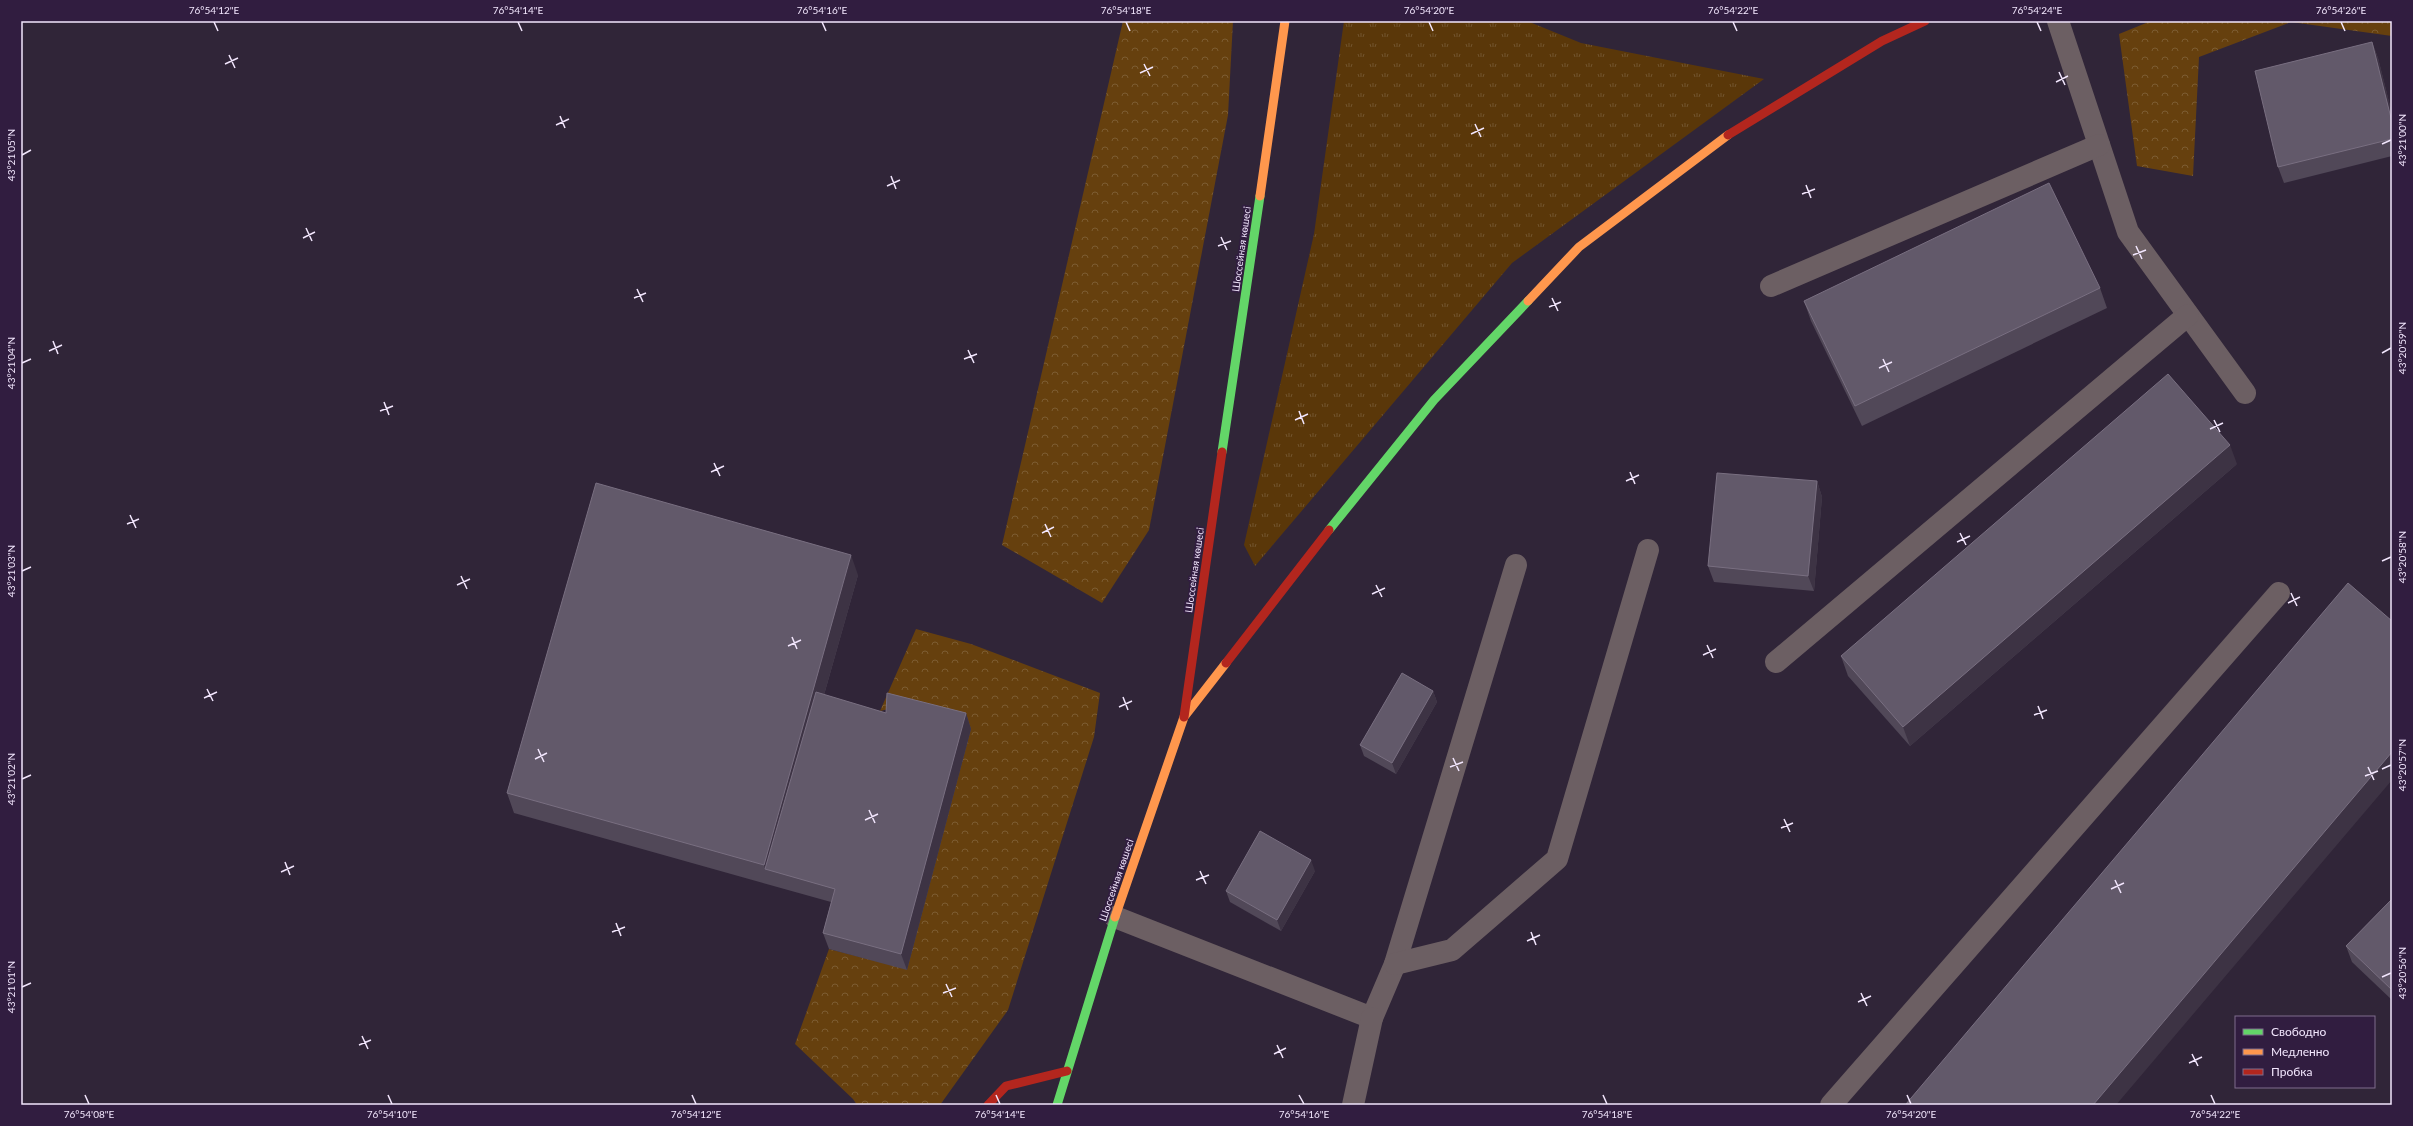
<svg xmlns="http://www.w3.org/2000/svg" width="2413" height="1126" viewBox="0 0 2413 1126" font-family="Lato,sans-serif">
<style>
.grass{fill:url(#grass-tufts)}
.forest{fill:url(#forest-crowns)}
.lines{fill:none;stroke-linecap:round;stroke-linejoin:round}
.lane{stroke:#6c5f63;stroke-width:22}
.fast{stroke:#63d668;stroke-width:9}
.slow{stroke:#ff974d;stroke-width:9}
.jam{stroke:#b3261e;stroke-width:9}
.wall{fill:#514858}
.shaded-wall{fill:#3d3344}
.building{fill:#62596a;stroke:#796f81}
.ticks{fill:none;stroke:#f2e6fd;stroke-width:1.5}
.labels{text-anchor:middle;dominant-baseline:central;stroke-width:3.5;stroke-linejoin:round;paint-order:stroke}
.street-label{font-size:10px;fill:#f2e6fd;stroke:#311d40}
.neatline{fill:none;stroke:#f2e6fd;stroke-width:1.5}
.ticks-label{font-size:10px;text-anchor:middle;fill:#f2e6fd}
</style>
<defs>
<pattern id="grass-tufts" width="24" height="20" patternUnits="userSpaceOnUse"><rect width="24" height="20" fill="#5a3709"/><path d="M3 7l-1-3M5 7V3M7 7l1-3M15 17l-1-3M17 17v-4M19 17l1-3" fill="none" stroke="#72542e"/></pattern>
<pattern id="forest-crowns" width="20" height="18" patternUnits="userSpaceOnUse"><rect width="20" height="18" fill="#66400e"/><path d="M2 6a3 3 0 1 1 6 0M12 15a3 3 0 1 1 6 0" fill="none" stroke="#7c5c32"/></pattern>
</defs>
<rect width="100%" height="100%" fill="#302538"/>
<!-- grass -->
<path class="grass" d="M 1344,21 L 1527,21 L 1581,43 L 1764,79 L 1512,263 L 1255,566 L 1244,545 L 1314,234 Z"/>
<!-- forest -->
<g class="forest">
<path d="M 1123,21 L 1233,21 L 1228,115 L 1149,530 L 1102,603 L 1002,545 Z"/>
<path d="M 2151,21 L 2392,21 L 2392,36 L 2291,22 L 2199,57 L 2193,176 L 2137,166 L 2119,34 Z"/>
<path d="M 916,629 L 971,644 L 1100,693 L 1094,737 L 1008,1010 L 940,1105 L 857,1105 L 853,1099 L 795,1044 L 829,949 L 907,969 L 893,708 L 880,711 Z"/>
</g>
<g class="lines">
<!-- lane -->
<g class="lane">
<path d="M 2058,21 L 2128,232 L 2245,393"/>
<path d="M 1771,286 L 2099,145"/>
<path d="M 1776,662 L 2188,315"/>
<path d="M 1115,917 L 1372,1018 L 1395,964 L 1516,565"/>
<path d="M 1395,964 L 1452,950 L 1557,859 L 1648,550"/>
<path d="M 1353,1105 L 1372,1018"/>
<path d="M 1831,1105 L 2279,593"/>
</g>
<!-- fast -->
<g class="fast">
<path d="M 1222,452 L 1260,196"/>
<path d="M 1329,530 L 1434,400 L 1528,301"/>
<path d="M 1057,1105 L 1115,917"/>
</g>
<!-- slow -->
<g class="slow">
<path d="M 1260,196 L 1285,21"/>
<path d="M 1528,301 L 1579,247 L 1728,135"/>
<path d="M 1115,917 L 1184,717 L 1226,663"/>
</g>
<!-- jam -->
<g class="jam">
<path d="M 1728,135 L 1882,41 L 1925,21"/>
<path d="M 1226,663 L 1329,530"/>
<path d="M 1184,717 L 1222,452"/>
<path d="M 988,1105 L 1006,1086 L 1067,1071"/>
</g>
</g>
<!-- wall -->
<g class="wall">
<path d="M 2372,42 L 2378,58 L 2392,114 L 2392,156 L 2284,183 L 2278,167 Z"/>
<path d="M 2100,288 L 2107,308 L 1862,426 L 1811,321 L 1804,301 Z"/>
<path d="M 2237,464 L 1910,746 L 1848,676 L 1841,656 Z"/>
<path d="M 1817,481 L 1822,497 L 1814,591 L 1714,582 L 1708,566 Z"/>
<path d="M 858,575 L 824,695 L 886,713 L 966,713 L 971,729 L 907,970 L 829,949 L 823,933 L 831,902 L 514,813 L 507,793 Z"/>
<path d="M 1433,691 L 1437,702 L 1396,774 L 1364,756 L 1360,745 Z"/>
<path d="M 1315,871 L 1281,931 L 1230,902 L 1226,891 Z"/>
<path d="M 2392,899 L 2392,1000 L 2352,962 L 2346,946 Z"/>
</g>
<!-- shaded-wall -->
<g class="shaded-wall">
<path d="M 2372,42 L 2378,58 L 2392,114 L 2392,122 Z"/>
<path d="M 2230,445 L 2237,464 L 1910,746 L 1903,727 Z"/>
<path d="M 1817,481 L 1822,497 L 1814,591 L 1808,576 Z"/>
<path d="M 851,555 L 858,575 L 774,871 L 765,869 L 764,865 Z"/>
<path d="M 1433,691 L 1437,702 L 1396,774 L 1392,763 Z"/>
<path d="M 966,713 L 971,729 L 907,970 L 901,954 Z"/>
<path d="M 2392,752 L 2392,780 L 2116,1105 L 2093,1105 Z"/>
<path d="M 1311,860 L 1315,871 L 1281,931 L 1277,920 Z"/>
</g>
<!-- building -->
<g class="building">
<path d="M 2372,42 L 2392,122 L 2392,139 L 2278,167 L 2255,71 Z"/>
<path d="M 2049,183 L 2100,288 L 1855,406 L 1804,301 Z"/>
<path d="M 2168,374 L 2230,445 L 1903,727 L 1841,656 Z"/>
<path d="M 1717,473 L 1817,481 L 1808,576 L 1708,566 Z"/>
<path d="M 596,483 L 851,555 L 764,865 L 507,793 Z"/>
<path d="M 2348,583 L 2392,621 L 2392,752 L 2093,1105 L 1908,1105 L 1906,1104 Z"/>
<path d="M 1402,673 L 1433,691 L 1392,763 L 1360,745 Z"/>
<path d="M 816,692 L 886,713 L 887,693 L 966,713 L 901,954 L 823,933 L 835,889 L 765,869 Z"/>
<path d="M 1260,831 L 1311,860 L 1277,920 L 1226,891 Z"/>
<path d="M 2392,899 L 2392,990 L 2346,946 Z"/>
</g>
<!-- ticks -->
<path class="ticks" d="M 214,22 L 218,31M 518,22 L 522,31M 822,22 L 826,31M 1126,22 L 1130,31M 1429,22 L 1433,31M 1733,22 L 1737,31M 2037,22 L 2041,31M 2341,22 L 2345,31M 229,55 L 235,68M 225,64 L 238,58M 1144,64 L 1150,76M 2059,72 L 2065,85M 1140,73 L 1153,67M 2056,82 L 2068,76M 560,116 L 565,128M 1475,124 L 1481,137M 556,125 L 569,119M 1471,134 L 1484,128M 2382,144 L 2391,140M 22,155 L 31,150M 891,176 L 896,189M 1806,185 L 1811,198M 887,186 L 900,180M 1802,194 L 1815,189M 306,228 L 312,241M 1221,237 L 1227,250M 303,238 L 315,232M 1218,246 L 1231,241M 2136,246 L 2142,259M 2133,255 L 2146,250M 637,289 L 643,302M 634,298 L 646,293M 1552,298 L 1558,311M 1549,307 L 1561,302M 53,341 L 58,354M 968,350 L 974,363M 49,351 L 62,345M 2382,353 L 2391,348M 964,359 L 977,354M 1883,359 L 1889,372M 22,363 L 31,359M 1879,368 L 1892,362M 384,402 L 389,415M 380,411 L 393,406M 1299,411 L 1304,424M 1295,420 L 1308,414M 2214,420 L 2220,432M 2210,429 L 2223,423M 714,463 L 720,476M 711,472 L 724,466M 1630,472 L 1635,484M 1626,481 L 1639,475M 130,515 L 136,528M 127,524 L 139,519M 1045,524 L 1051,537M 1042,533 L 1054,527M 1960,533 L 1966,545M 1957,542 L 1970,536M 2382,561 L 2391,557M 22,571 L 31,567M 461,576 L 467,589M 457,585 L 470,579M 1376,585 L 1382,597M 2291,593 L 2297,606M 1372,594 L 1385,588M 2288,603 L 2300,597M 792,637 L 797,649M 1707,645 L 1713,658M 788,646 L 801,640M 1703,655 L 1716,649M 207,689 L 213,701M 1123,697 L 1128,710M 204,698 L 217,692M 2038,706 L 2043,719M 1119,707 L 1132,701M 2034,715 L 2047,710M 538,749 L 544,762M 1453,758 L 1459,771M 535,759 L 547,753M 1450,767 L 1463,762M 2368,767 L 2374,780M 2382,769 L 2391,765M 2365,776 L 2378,771M 22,779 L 31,775M 869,810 L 875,823M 1784,819 L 1790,832M 865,820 L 878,814M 1781,828 L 1793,823M 285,862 L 290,875M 1200,871 L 1206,884M 281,872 L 294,866M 1196,880 L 1209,875M 2115,880 L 2121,893M 2111,889 L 2124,883M 616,923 L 621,936M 612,932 L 625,927M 1531,932 L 1536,945M 1527,941 L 1540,935M 2382,977 L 2391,973M 946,984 L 952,997M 22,987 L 31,983M 943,993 L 956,988M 1861,993 L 1867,1006M 1858,1002 L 1871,996M 362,1036 L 368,1049M 359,1045 L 371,1040M 1277,1045 L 1283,1058M 1274,1054 L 1286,1048M 2192,1054 L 2198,1066M 2189,1063 L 2202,1057M 85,1095 L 89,1104M 388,1095 L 392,1104M 692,1095 L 696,1104M 996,1095 L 1000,1104M 1299,1095 L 1304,1104M 1603,1095 L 1607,1104M 1907,1095 L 1911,1104M 2211,1095 L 2215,1104"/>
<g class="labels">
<!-- street labels -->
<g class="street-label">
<text transform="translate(1241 249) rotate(-82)">Шоссейная көшесі</text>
<text transform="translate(1194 570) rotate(-82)">Шоссейная көшесі</text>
<text transform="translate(1116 880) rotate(-71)">Шоссейная көшесі</text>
</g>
</g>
<!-- border -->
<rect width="2413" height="1126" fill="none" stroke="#311d40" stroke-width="44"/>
<!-- legend -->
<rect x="2235" y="1016" width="140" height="72" fill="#311d40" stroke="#7e6d8c"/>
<rect x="2243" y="1029" width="20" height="6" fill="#63d668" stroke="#7e6d8c"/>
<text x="2271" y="1036" font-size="12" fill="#f2e6fd">Свободно</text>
<rect x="2243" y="1049" width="20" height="6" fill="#ff974d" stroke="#7e6d8c"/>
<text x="2271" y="1056" font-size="12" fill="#f2e6fd">Медленно</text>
<rect x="2243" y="1069" width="20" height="6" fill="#b3261e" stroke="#7e6d8c"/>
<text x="2271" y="1076" font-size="12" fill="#f2e6fd">Пробка</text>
<rect x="22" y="22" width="2369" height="1082" class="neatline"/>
<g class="ticks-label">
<text x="214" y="14">76°54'12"E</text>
<text x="518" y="14">76°54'14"E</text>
<text x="822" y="14">76°54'16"E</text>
<text x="1126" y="14">76°54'18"E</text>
<text x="1429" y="14">76°54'20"E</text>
<text x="1733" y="14">76°54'22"E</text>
<text x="2037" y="14">76°54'24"E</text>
<text x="2341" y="14">76°54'26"E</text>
<text transform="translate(2402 140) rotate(-90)" y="4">43°21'00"N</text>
<text transform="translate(11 155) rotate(-90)" y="4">43°21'05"N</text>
<text transform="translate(2402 348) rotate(-90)" y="4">43°20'59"N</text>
<text transform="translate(11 363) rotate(-90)" y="4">43°21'04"N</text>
<text transform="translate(2402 557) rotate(-90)" y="4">43°20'58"N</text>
<text transform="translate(11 571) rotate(-90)" y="4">43°21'03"N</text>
<text transform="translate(2402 765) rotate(-90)" y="4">43°20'57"N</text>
<text transform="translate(11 779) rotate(-90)" y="4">43°21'02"N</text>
<text transform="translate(2402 973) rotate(-90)" y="4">43°20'56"N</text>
<text transform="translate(11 987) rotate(-90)" y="4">43°21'01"N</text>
<text x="89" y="1118">76°54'08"E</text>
<text x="392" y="1118">76°54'10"E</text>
<text x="696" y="1118">76°54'12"E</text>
<text x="1000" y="1118">76°54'14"E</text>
<text x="1304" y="1118">76°54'16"E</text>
<text x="1607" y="1118">76°54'18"E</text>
<text x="1911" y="1118">76°54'20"E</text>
<text x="2215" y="1118">76°54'22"E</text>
</g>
</svg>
